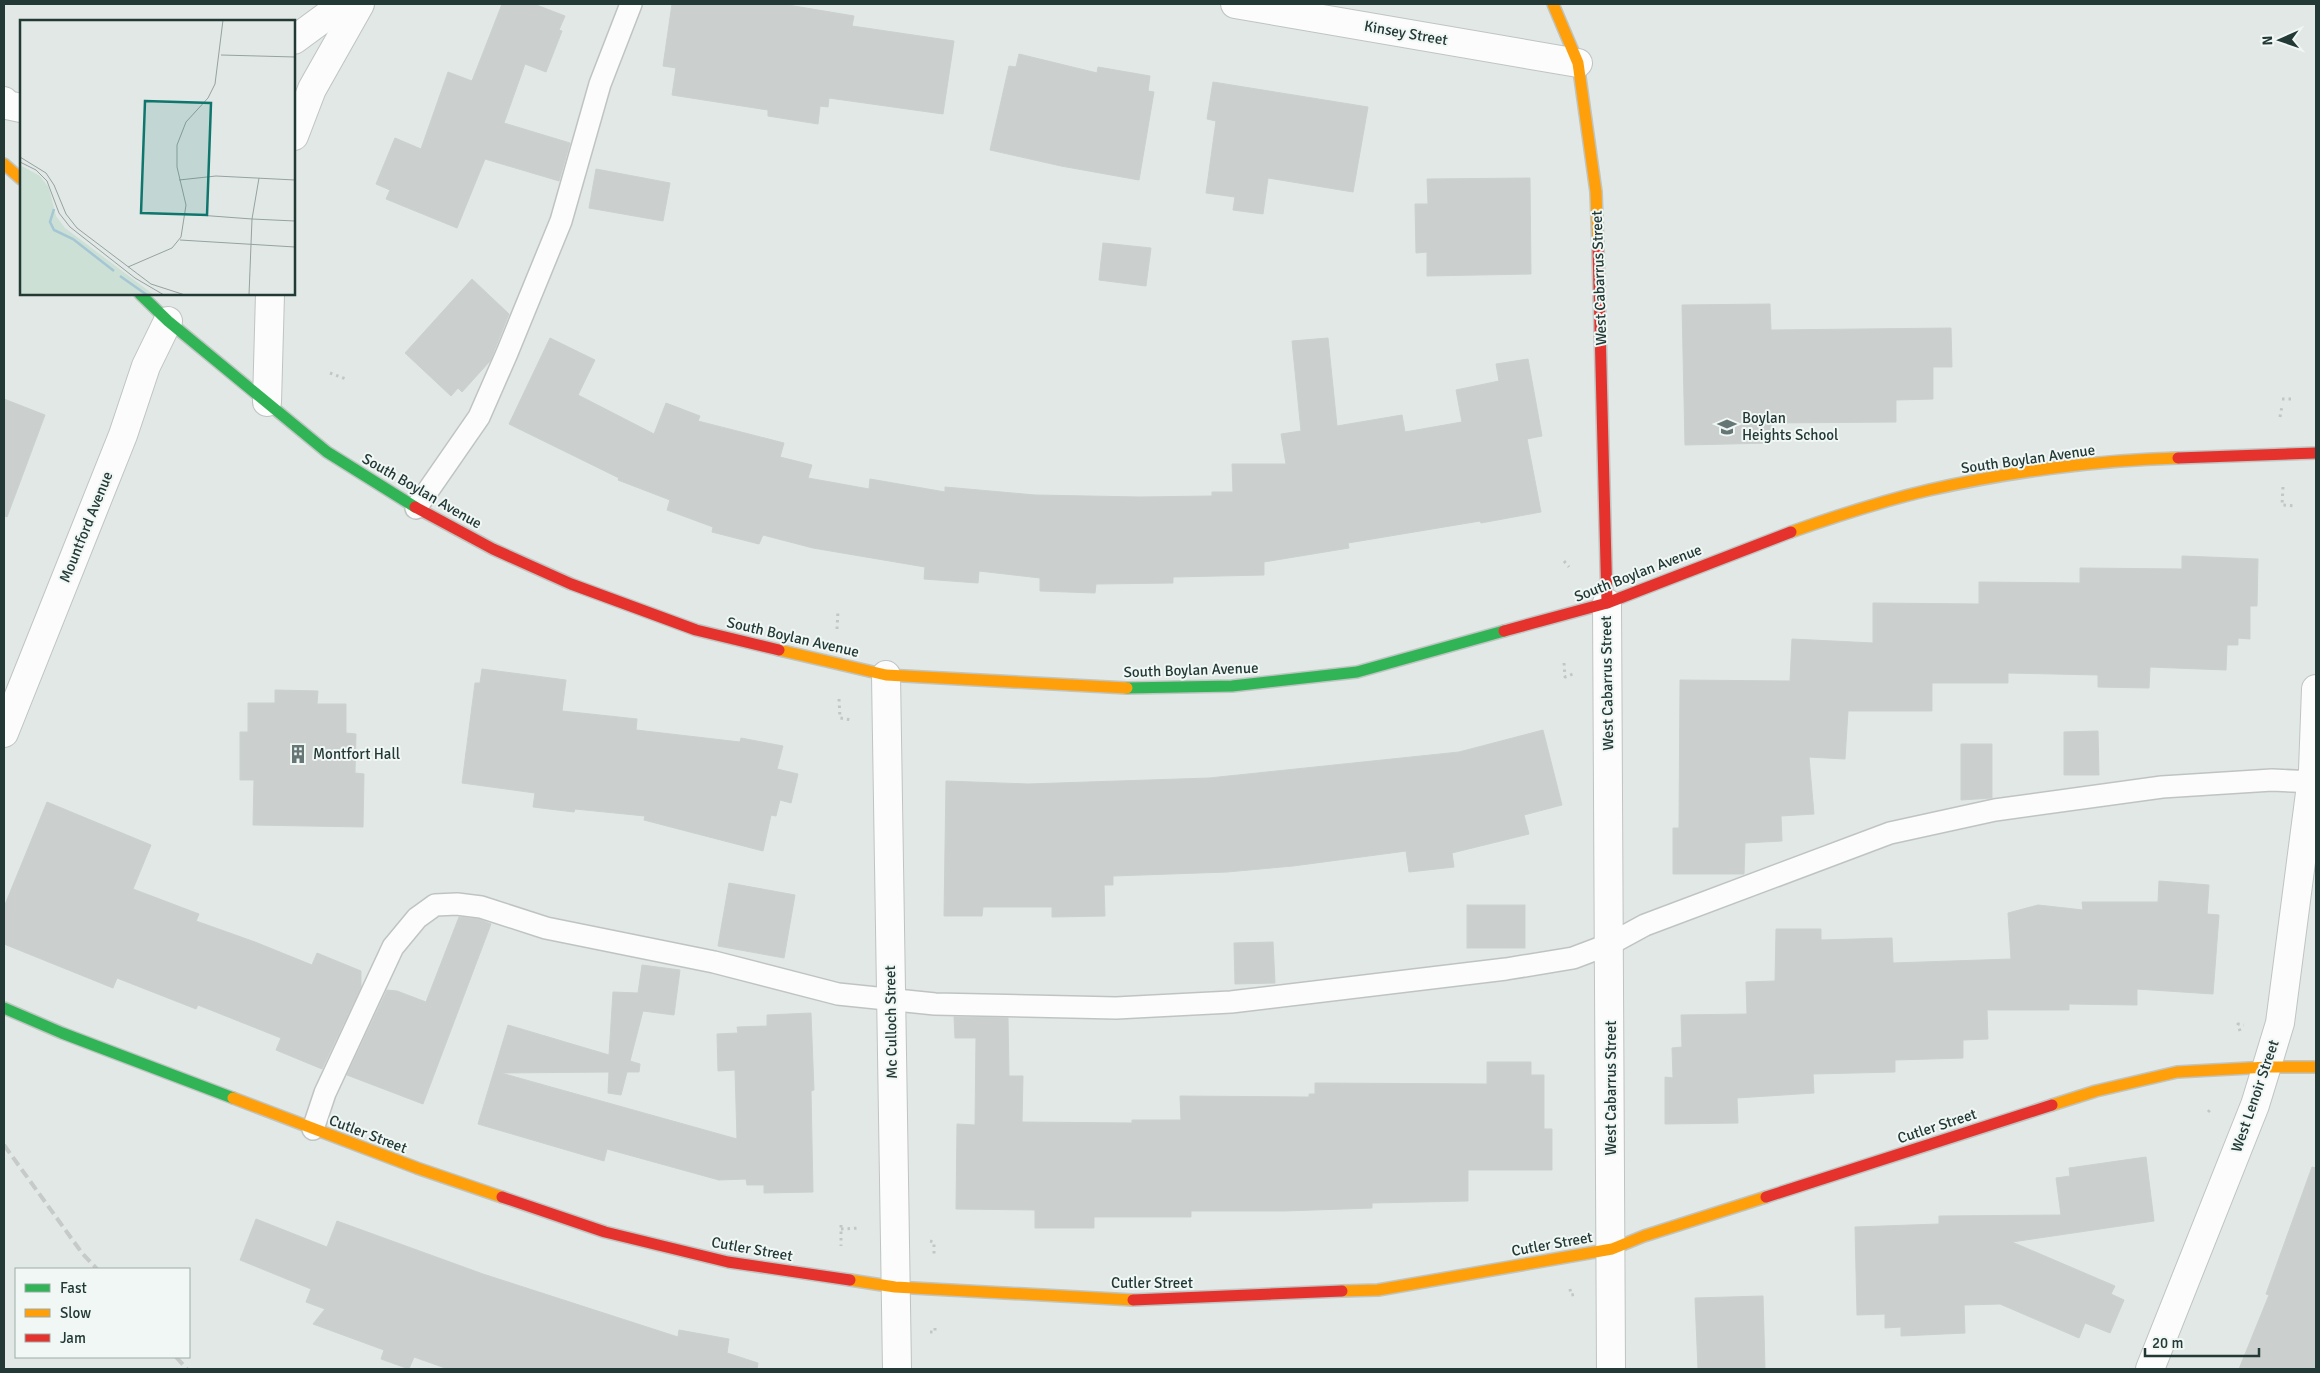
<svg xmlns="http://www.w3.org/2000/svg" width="2320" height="1373" viewBox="0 0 2320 1373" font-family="Signika,sans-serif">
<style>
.building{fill:#cbd0cf;stroke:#cbd1cf}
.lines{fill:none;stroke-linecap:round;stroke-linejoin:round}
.lane-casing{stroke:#bfc4c3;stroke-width:24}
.street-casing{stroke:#bfc4c3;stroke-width:30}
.fast-casing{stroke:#bfc5c3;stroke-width:14}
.slow-casing{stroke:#bfc5c3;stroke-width:14}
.jam-casing{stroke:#bfc5c3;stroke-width:14}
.path{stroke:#bfc8c6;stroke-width:3;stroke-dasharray:2.5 4;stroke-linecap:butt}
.lane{stroke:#fbfcfb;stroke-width:21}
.street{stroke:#fbfcfb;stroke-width:28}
.fast{stroke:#30b455;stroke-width:11}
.slow{stroke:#ff9f0a;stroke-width:11}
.jam{stroke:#e5322d;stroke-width:11}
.rail{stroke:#c6cac9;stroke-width:4;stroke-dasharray:10 5;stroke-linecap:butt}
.labels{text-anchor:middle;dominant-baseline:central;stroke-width:4;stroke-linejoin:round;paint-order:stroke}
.street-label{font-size:15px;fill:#223936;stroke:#f0f7f4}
.poi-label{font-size:15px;fill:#223936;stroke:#f0f7f4;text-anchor:start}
.inset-river{fill:none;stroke:#a5c6d4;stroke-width:2.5}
.inset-road{fill:none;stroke:#95a2a0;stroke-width:1}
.view{fill:#0f766e;fill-opacity:0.15;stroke:#0f766e;stroke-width:2.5}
.inset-edge{fill:none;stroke:#223936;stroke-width:2.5}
</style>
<rect width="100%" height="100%" fill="#e2e8e6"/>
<!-- building -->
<g class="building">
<path d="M 502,4 L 534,4 L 565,16 L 559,30 L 562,31 L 546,72 L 525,64 L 504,123 L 570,143 L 559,181 L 485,159 L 457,228 L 386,199 L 390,190 L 376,184 L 395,138 L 421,149 L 448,72 L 472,81 Z"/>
<path d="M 672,4 L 782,4 L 854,16 L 852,26 L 954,41 L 943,114 L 829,98 L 828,107 L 820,106 L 818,124 L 768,116 L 768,110 L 672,95 L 676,68 L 663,66 Z"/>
<path d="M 1019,54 L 1097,73 L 1098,67 L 1150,76 L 1148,91 L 1154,92 L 1139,180 L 1061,166 L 990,150 L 1009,66 L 1016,67 Z"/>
<path d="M 1213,82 L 1368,107 L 1353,192 L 1268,178 L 1263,214 L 1233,210 L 1235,197 L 1206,193 L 1216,121 L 1207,119 Z"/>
<path d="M 596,169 L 670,183 L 663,221 L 589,208 Z"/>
<path d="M 1530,178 L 1531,274 L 1427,276 L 1427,252 L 1416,253 L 1415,204 L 1428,204 L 1427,179 Z"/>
<path d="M 1103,243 L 1151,248 L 1146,286 L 1099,280 Z"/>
<path d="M 472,279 L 509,314 L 490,361 L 462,392 L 458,388 L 451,396 L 405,353 Z"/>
<path d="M 1770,304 L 1771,330 L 1951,328 L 1952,367 L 1933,367 L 1933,399 L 1896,400 L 1896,422 L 1771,423 L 1771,443 L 1685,445 L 1682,305 Z"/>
<path d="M 550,338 L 595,360 L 578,395 L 654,434 L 666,403 L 700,416 L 698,421 L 784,443 L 780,457 L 812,465 L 808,478 L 869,489 L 870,479 L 945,492 L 945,487 L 1035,495 L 1140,497 L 1212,496 L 1212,492 L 1233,492 L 1232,464 L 1286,464 L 1281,434 L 1301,431 L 1292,341 L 1328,338 L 1337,426 L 1402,415 L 1405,432 L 1462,422 L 1456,390 L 1499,381 L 1496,364 L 1528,359 L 1542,436 L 1527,439 L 1541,512 L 1481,523 L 1480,521 L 1348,543 L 1349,548 L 1264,562 L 1264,575 L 1173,577 L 1173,583 L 1096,584 L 1095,593 L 1040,591 L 1040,578 L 979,571 L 978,583 L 924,579 L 925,567 L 813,548 L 763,535 L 759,544 L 712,532 L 713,527 L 667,510 L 670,500 L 618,480 L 619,478 L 509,424 Z"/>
<path d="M 4,399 L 45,415 L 7,517 L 4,516 Z"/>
<path d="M 2182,556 L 2258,559 L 2257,606 L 2250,606 L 2250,639 L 2238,638 L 2238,645 L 2227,645 L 2226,670 L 2150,667 L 2149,688 L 2098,687 L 2098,675 L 2008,673 L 2008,683 L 1932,683 L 1932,711 L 1848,711 L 1845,759 L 1809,757 L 1814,814 L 1781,816 L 1782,841 L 1745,843 L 1744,874 L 1673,874 L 1673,828 L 1679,828 L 1680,680 L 1790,681 L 1792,639 L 1873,643 L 1873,603 L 1979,604 L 1979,582 L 2080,583 L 2080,568 L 2182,569 Z"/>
<path d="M 482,669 L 566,680 L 562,711 L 637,719 L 636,730 L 740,742 L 741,738 L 783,746 L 777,769 L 798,774 L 791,803 L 780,800 L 776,816 L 771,815 L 763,851 L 644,820 L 645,816 L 575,809 L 574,812 L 533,807 L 535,793 L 462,783 L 475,683 L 480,683 Z"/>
<path d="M 275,690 L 318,691 L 317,704 L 346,704 L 346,733 L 356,734 L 355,773 L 364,774 L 363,827 L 253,825 L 254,780 L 240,780 L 240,732 L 248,732 L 248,703 L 275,703 Z"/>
<path d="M 1543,730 L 1562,805 L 1524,815 L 1529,834 L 1452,853 L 1454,867 L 1409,872 L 1406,851 L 1293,866 L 1227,872 L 1113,876 L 1113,885 L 1104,885 L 1105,916 L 1052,917 L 1052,907 L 983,907 L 982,916 L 944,916 L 946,781 L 1028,784 L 1209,778 L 1459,752 Z"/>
<path d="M 2098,731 L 2099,775 L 2064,775 L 2064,732 Z"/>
<path d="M 1961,744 L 1992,744 L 1992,798 L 1961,800 Z"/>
<path d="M 47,802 L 151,845 L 133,889 L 199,914 L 196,921 L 255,942 L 312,965 L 317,953 L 361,971 L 361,987 L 322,1069 L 276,1050 L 281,1038 L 198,1005 L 196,1009 L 117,978 L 113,988 L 4,944 L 4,907 Z"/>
<path d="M 2159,881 L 2209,885 L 2207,914 L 2219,915 L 2213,994 L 2137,989 L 2137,1005 L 2069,1004 L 2069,1010 L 1987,1010 L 1988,1039 L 1963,1040 L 1963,1058 L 1895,1060 L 1895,1072 L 1813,1074 L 1814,1093 L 1737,1098 L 1738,1123 L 1665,1124 L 1665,1077 L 1673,1078 L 1672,1048 L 1682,1047 L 1681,1015 L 1747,1014 L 1746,982 L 1775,981 L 1776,929 L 1821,929 L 1821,940 L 1892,938 L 1893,963 L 2011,959 L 2008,913 L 2038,905 L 2083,910 L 2082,902 L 2158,902 Z"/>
<path d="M 729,883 L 795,895 L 784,958 L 718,946 Z"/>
<rect x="1467" y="905" width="58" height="43"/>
<path d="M 459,917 L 478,919 L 491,924 L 423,1104 L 347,1075 L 387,990 L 397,991 L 426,1002 Z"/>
<path d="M 1273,942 L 1275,983 L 1235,984 L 1234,943 Z"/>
<path d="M 642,965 L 680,970 L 674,1015 L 643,1011 L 630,1061 L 640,1064 L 639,1072 L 627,1072 L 621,1095 L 608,1093 L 609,1072 L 501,1073 L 737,1139 L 735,1070 L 718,1071 L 717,1034 L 738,1033 L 737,1027 L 767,1026 L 767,1015 L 811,1013 L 814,1090 L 811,1091 L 813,1192 L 764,1193 L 764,1185 L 747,1185 L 746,1179 L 719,1180 L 607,1149 L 604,1161 L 478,1124 L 508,1025 L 609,1055 L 613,992 L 638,993 Z"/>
<path d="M 954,1017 L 1008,1018 L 1009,1076 L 1023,1076 L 1022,1122 L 1132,1123 L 1132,1120 L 1181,1120 L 1180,1096 L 1309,1097 L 1309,1094 L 1315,1094 L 1315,1083 L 1487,1084 L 1487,1062 L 1531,1062 L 1531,1075 L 1544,1075 L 1544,1129 L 1552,1129 L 1552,1170 L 1468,1170 L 1468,1201 L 1372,1203 L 1372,1208 L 1284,1211 L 1191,1211 L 1191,1217 L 1094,1217 L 1094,1228 L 1035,1228 L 1035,1210 L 956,1209 L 957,1124 L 975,1125 L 976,1038 L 955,1038 Z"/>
<path d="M 2146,1157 L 2154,1221 L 2012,1242 L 2115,1286 L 2111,1294 L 2124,1300 L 2110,1333 L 2085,1323 L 2079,1338 L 2000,1304 L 1964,1305 L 1965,1333 L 1901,1336 L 1901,1327 L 1885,1328 L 1885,1314 L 1857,1315 L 1855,1227 L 1939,1224 L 1939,1216 L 2061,1215 L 2056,1178 L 2070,1176 L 2069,1168 Z"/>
<path d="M 2312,1167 L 2316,1168 L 2316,1369 L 2239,1369 L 2269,1295 L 2266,1294 Z"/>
<path d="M 256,1219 L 327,1247 L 337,1221 L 483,1274 L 678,1337 L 679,1330 L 729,1339 L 727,1353 L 758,1363 L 757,1369 L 448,1369 L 414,1357 L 409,1369 L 381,1359 L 384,1350 L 313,1324 L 325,1309 L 306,1302 L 311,1289 L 240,1260 Z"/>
<path d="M 1763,1296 L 1765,1369 L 1698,1369 L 1695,1298 Z"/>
</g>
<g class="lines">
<!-- lane casing -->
<g class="lane-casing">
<g id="lane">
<path d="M 416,508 L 479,417 L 507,353 L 561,221 L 600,84 L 631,4"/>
<path d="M 313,1129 L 325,1093 L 393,947 L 417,918 L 435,905 L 457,904 L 481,907 L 546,928 L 714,962 L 838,994 L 935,1004 L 1116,1008 L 1231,1002 L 1506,969 L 1573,958 L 1610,944 L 1645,925 L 1890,833 L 1995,810 L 2162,787 L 2272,780 L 2316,782"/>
</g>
</g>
<!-- street casing -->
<g class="street-casing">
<g id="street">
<path d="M 1235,4 L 1578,63"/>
<path d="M 294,40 L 343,4"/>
<path d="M 4,101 L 7,105 L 21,108"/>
<path d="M 294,136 L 312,89 L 360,4"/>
<path d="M 267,402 L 270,294"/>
<path d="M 1607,603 L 1611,1369"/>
<path d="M 886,675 L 897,1369"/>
<path d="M 4,733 L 123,435 L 146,366 L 168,321"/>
<path d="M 2150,1369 L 2255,1105 L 2280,1023 L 2313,770 L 2316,689"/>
</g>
</g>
<!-- fast casing -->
<g class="fast-casing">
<g id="fast">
<path d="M 140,294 L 168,321 L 327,452 L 415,507"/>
<path d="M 1127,688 L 1232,686 L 1357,672 L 1504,631"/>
<path d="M 4,1008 L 62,1033 L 233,1098"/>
</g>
</g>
<!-- slow casing -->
<g class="slow-casing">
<g id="slow">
<path d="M 1553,4 L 1578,63 L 1596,192 L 1598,249"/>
<path d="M 4,164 L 21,179"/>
<path d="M 1791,532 C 1836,516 1882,501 1929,490 C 2007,472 2098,460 2178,458"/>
<path d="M 779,650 L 886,675 L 1127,688"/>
<path d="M 233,1098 L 417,1168 L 502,1197"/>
<path d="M 2052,1105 L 2096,1091 L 2177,1072 L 2268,1067 L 2316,1067"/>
<path d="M 850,1280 L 895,1287 L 1133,1300"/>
<path d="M 1342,1291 L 1378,1290 L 1612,1249 L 1644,1236 L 1766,1197"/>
</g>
</g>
<!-- jam casing -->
<g class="jam-casing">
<g id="jam">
<path d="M 1598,249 L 1607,603"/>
<path d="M 2178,458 L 2316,453"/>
<path d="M 415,507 L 493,549 L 571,584 L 696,630 L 779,650"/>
<path d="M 1504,631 L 1607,603 L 1791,532"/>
<path d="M 502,1197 L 605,1232 L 728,1262 L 850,1280"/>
<path d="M 1766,1197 L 2052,1105"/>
<path d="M 1133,1300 L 1342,1291"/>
</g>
</g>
<!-- path -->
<g class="path">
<path d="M 330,373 L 346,379"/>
<path d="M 2282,399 L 2292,399"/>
<path d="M 2280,417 L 2282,406"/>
<path d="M 2283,487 L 2282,505 L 2296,506"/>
<path d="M 1564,561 L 1569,567"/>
<path d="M 837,629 L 838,611"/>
<path d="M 1564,663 L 1565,677 L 1573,674"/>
<path d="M 839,699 L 840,718 L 852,720"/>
<path d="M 2240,1031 L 2238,1024 L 2244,1025"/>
<path d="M 2208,1112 L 2212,1108"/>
<path d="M 841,1225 L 841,1246"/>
<path d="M 841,1229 L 860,1228"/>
<path d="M 930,1241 L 934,1242 L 934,1256"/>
<path d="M 1570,1289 L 1571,1295 L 1577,1294"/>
<path d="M 930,1332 L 935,1332 L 935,1324"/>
</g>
<!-- lane -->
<use href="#lane" class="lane"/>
<!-- street -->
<use href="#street" class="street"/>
<!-- fast -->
<use href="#fast" class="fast"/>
<!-- slow -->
<use href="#slow" class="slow"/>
<!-- jam -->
<use href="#jam" class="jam"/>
<!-- rail -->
<g class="rail">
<path d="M 4,1145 L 82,1253 L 97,1269"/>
<path d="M 176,1357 L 187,1369"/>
</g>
</g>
<!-- icons -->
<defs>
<g id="school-bare" transform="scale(1.5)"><path d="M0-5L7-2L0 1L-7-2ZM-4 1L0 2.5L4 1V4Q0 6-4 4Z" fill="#657674" stroke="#f0f7f4" stroke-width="2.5" paint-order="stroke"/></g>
<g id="building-bare" transform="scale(1.5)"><path d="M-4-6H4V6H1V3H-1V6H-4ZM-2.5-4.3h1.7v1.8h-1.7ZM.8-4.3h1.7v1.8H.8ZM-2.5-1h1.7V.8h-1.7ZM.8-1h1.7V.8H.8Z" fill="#657674" stroke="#f0f7f4" stroke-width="2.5" paint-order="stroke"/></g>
</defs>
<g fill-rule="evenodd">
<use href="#school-bare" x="1727" y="427"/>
<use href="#building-bare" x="298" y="754"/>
</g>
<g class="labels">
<!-- street labels -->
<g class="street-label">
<text transform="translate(1406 33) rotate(10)">Kinsey Street</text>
<text transform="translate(1599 278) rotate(-92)">West Cabarrus Street</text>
<text transform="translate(2028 459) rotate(-8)">South Boylan Avenue</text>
<text transform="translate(422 491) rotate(30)">South Boylan Avenue</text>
<text transform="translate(86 527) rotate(-68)">Mountford Avenue</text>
<text transform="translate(1638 573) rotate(-21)">South Boylan Avenue</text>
<text transform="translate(793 637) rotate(13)">South Boylan Avenue</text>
<text transform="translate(1191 670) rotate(-2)">South Boylan Avenue</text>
<text transform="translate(1607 683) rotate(-91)">West Cabarrus Street</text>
<text transform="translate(891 1022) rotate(-91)">Mc Culloch Street</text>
<text transform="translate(1611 1088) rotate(-90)">West Cabarrus Street</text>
<text transform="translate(2255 1096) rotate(-71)">West Lenoir Street</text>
<text transform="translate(1937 1126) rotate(-18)">Cutler Street</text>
<text transform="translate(368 1134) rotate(21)">Cutler Street</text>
<text transform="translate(1552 1244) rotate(-10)">Cutler Street</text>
<text transform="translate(752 1249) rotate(10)">Cutler Street</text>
<text x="1152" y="1283">Cutler Street</text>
</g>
<!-- poi labels -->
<g class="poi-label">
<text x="1742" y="418">Boylan<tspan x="1742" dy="17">Heights School</tspan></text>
<text x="313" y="754">Montfort Hall</text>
</g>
</g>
<!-- overview -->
<g transform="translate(20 20)">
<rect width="275" height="275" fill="#e2e8e6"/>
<path d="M 0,145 L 20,156 L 29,168 L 36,196 L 45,208 L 134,275 L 0,275 Z" fill="#cce0d5"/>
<path class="inset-river" d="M 34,189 L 30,202 L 34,210 L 53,219 L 94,251M 100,256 L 127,275"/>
<path class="inset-road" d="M 201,35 L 275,37M 0,137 L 26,153 L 34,165 L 46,194 L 57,208 L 131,264 L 165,275M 0,142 L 16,150 L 27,161 L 39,193 L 50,207 L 115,258 L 144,275M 159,160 L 196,156 L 275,160M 165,194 L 232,199 L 239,158M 160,220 L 275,227M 108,247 L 152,228 L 161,217 L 166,185 L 157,147 L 157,125 L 166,102 L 188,78 L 195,64 L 203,0M 229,275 L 232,199 L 275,201"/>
<path class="view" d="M 125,81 L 191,83 L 187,195 L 121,193 Z"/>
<rect width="275" height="275" class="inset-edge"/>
</g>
<!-- border -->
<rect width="2320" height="1373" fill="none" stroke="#223936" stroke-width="10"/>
<!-- legend -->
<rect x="15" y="1268" width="175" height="90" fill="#f0f7f4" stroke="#9eaba8"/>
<rect x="25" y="1284" width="25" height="8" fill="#30b455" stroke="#9eaba8"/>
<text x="60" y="1293" font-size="15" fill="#223936">Fast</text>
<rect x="25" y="1309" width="25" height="8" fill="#ff9f0a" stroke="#9eaba8"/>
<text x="60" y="1318" font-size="15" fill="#223936">Slow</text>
<rect x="25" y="1334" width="25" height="8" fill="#e5322d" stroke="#9eaba8"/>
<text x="60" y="1343" font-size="15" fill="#223936">Jam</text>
<!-- north arrow -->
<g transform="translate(2280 40) rotate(268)" stroke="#f0f7f4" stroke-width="4" paint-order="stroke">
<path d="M0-4L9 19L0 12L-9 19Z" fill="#223936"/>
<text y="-8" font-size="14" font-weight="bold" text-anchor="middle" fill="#223936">N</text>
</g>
<!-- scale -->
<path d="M2145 1348v8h114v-8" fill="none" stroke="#223936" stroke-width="2.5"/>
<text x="2152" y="1348" font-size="15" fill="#223936" stroke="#f0f7f4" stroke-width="4" paint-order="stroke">20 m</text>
</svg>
